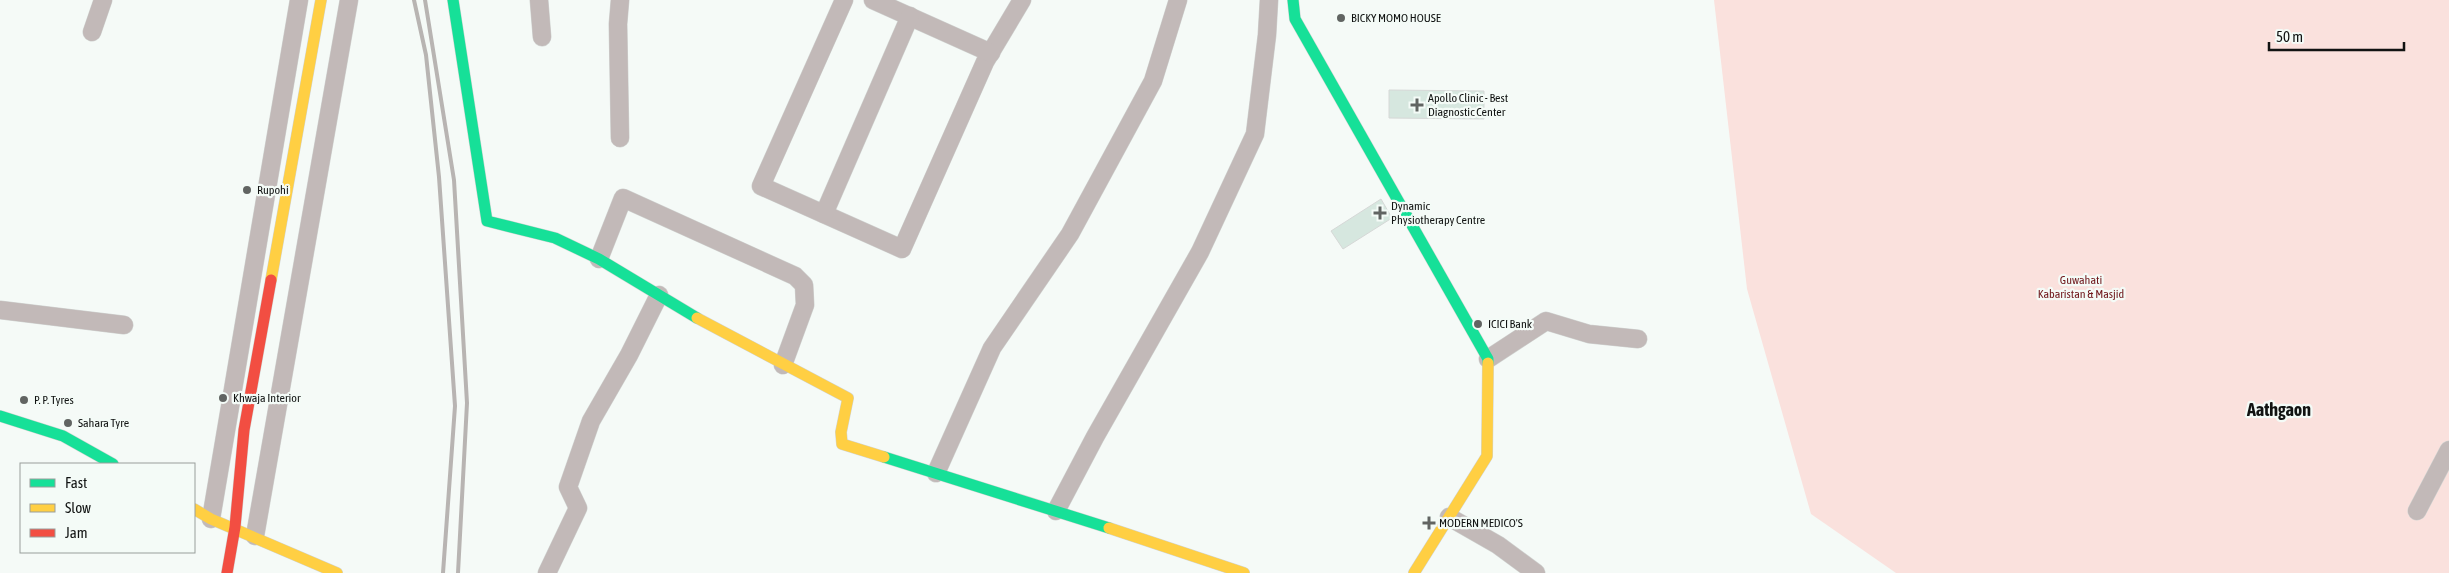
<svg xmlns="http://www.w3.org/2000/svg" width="2449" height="573" viewBox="0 0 2449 573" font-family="'Asap Condensed',sans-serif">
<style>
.green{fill:#fae1dd}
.building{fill:#d6e7df;stroke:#d6d8d7}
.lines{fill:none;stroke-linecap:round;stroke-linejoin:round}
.street-casing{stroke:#d1d4d2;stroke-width:19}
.fast-casing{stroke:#d1d4d2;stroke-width:12}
.slow-casing{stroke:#d1d4d2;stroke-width:12}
.jam-casing{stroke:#d1d4d2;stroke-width:12}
.street{stroke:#c2b9b8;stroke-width:18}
.fast{stroke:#16e098;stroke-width:11}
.slow{stroke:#ffcf43;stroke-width:11}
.jam{stroke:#f24e42;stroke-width:11}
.rail{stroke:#b8b4b2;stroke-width:4}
.poi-dot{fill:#616462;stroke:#f4fbf7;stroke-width:2}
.labels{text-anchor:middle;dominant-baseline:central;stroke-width:4.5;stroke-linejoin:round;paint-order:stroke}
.poi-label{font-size:12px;fill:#111312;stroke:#f4fbf7;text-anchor:start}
.park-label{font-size:12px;fill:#70191d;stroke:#f4fbf7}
.district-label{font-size:18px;font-weight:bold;fill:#111312;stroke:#f4fbf7}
</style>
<rect width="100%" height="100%" fill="#f5faf7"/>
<!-- green -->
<path class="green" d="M 1714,0 L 2449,0 L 2449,573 L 1896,573 L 1811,514 L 1747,289 Z"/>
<!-- building -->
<g class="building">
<path d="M 1389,90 L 1484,91 L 1484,119 L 1389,118 Z"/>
<path d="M 1381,199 L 1392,218 L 1343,249 L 1331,231 Z"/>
</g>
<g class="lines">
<!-- street casing -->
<g class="street-casing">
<g id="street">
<path d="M 539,0 L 542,37"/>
<path d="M 844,0 L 761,186 L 902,249 L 985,62 L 1022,0"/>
<path d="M 873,0 L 991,53"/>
<path d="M 92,32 L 103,0"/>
<path d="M 620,138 L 618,24 L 620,0"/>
<path d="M 824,214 L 910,16"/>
<path d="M 599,259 L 623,198 L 795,276 L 804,285 L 805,305 L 783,365"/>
<path d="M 0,310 L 124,325"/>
<path d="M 1488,359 L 1546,321 L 1589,334 L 1638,339"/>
<path d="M 936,473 L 992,348 L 1070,234 L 1153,81 L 1178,0"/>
<path d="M 1056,511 L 1095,437 L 1200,252 L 1255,134 L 1267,35 L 1269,0"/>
<path d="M 2417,511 L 2449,450"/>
<path d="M 1449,517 L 1498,545 L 1536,573"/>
<path d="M 211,519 L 299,0"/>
<path d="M 255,536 L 349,0"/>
<path d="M 547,573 L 578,508 L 568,487 L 591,421 L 629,355 L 659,295"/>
</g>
</g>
<!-- fast casing -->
<g class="fast-casing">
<g id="fast">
<path d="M 453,0 L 487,221 L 555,238 L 599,259 L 697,318"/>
<path d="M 1293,0 L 1295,19 L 1488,359 L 1488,363"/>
<path d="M 0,416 L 63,436 L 113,464"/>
<path d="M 884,457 L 1109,528"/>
</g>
</g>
<!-- slow casing -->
<g class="slow-casing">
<g id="slow">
<path d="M 271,280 L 321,0"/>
<path d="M 697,318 L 848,398 L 841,432 L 842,444 L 884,457"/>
<path d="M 194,509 L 211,519 L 337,573"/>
<path d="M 1109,528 L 1244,573"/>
<path d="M 1414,573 L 1487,456 L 1488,363"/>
</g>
</g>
<!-- jam casing -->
<g class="jam-casing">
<path id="jam" d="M 227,573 L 235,527 L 244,430 L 271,280"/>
</g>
<!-- street -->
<use href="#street" class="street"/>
<!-- fast -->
<use href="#fast" class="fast"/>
<!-- slow -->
<use href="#slow" class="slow"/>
<!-- jam -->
<use href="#jam" class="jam"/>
<!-- rail -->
<g class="rail">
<path d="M 414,0 L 426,55 L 439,177 L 455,406 L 443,573"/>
<path d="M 425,0 L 454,180 L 467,403 L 458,573"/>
</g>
</g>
<!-- markers -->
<g class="poi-dot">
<circle cx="1341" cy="18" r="5"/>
<path d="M1414.5 97.5h5v5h5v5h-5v5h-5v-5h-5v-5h5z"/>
<circle cx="247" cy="190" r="5"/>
<path d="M1377.5 205.5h5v5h5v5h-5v5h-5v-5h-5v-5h5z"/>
<circle cx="1478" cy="324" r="5"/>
<circle cx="223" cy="398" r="5"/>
<circle cx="24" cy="400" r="5"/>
<circle cx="68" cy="423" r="5"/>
<path d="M1426.5 515.5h5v5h5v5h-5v5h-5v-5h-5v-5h5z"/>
</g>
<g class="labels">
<!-- poi labels -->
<g class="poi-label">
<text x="1351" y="18">BICKY MOMO HOUSE</text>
<text x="1428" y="98">Apollo Clinic - Best<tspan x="1428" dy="14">Diagnostic Center</tspan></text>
<text x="257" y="190">Rupohi</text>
<text x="1391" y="206">Dynamic<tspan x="1391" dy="14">Physiotherapy Centre</tspan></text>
<text x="1488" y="324">ICICI Bank</text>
<text x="233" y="398">Khwaja Interior</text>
<text x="34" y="400">P. P. Tyres</text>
<text x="78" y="423">Sahara Tyre</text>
<text x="1439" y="523">MODERN MEDICO'S</text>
</g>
<!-- park labels -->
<g class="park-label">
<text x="2081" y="280">Guwahati<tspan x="2081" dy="14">Kabaristan &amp; Masjid</tspan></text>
</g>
<!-- district labels -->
<g class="district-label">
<text x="2279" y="409">Aathgaon</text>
</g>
</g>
<!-- legend -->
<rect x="20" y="463" width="175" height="90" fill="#f4fbf7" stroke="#999e9b"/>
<rect x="30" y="479" width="25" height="8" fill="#16e098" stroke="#999e9b"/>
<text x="65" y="488" font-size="15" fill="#111312">Fast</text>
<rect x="30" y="504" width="25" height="8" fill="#ffcf43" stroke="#999e9b"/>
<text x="65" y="513" font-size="15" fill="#111312">Slow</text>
<rect x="30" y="529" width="25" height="8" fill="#f24e42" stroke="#999e9b"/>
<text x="65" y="538" font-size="15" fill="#111312">Jam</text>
<!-- scale -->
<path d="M2269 42v8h135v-8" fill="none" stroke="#111312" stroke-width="2.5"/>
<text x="2276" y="42" font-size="15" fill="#111312" stroke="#f4fbf7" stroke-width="4" paint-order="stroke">50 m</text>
</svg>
